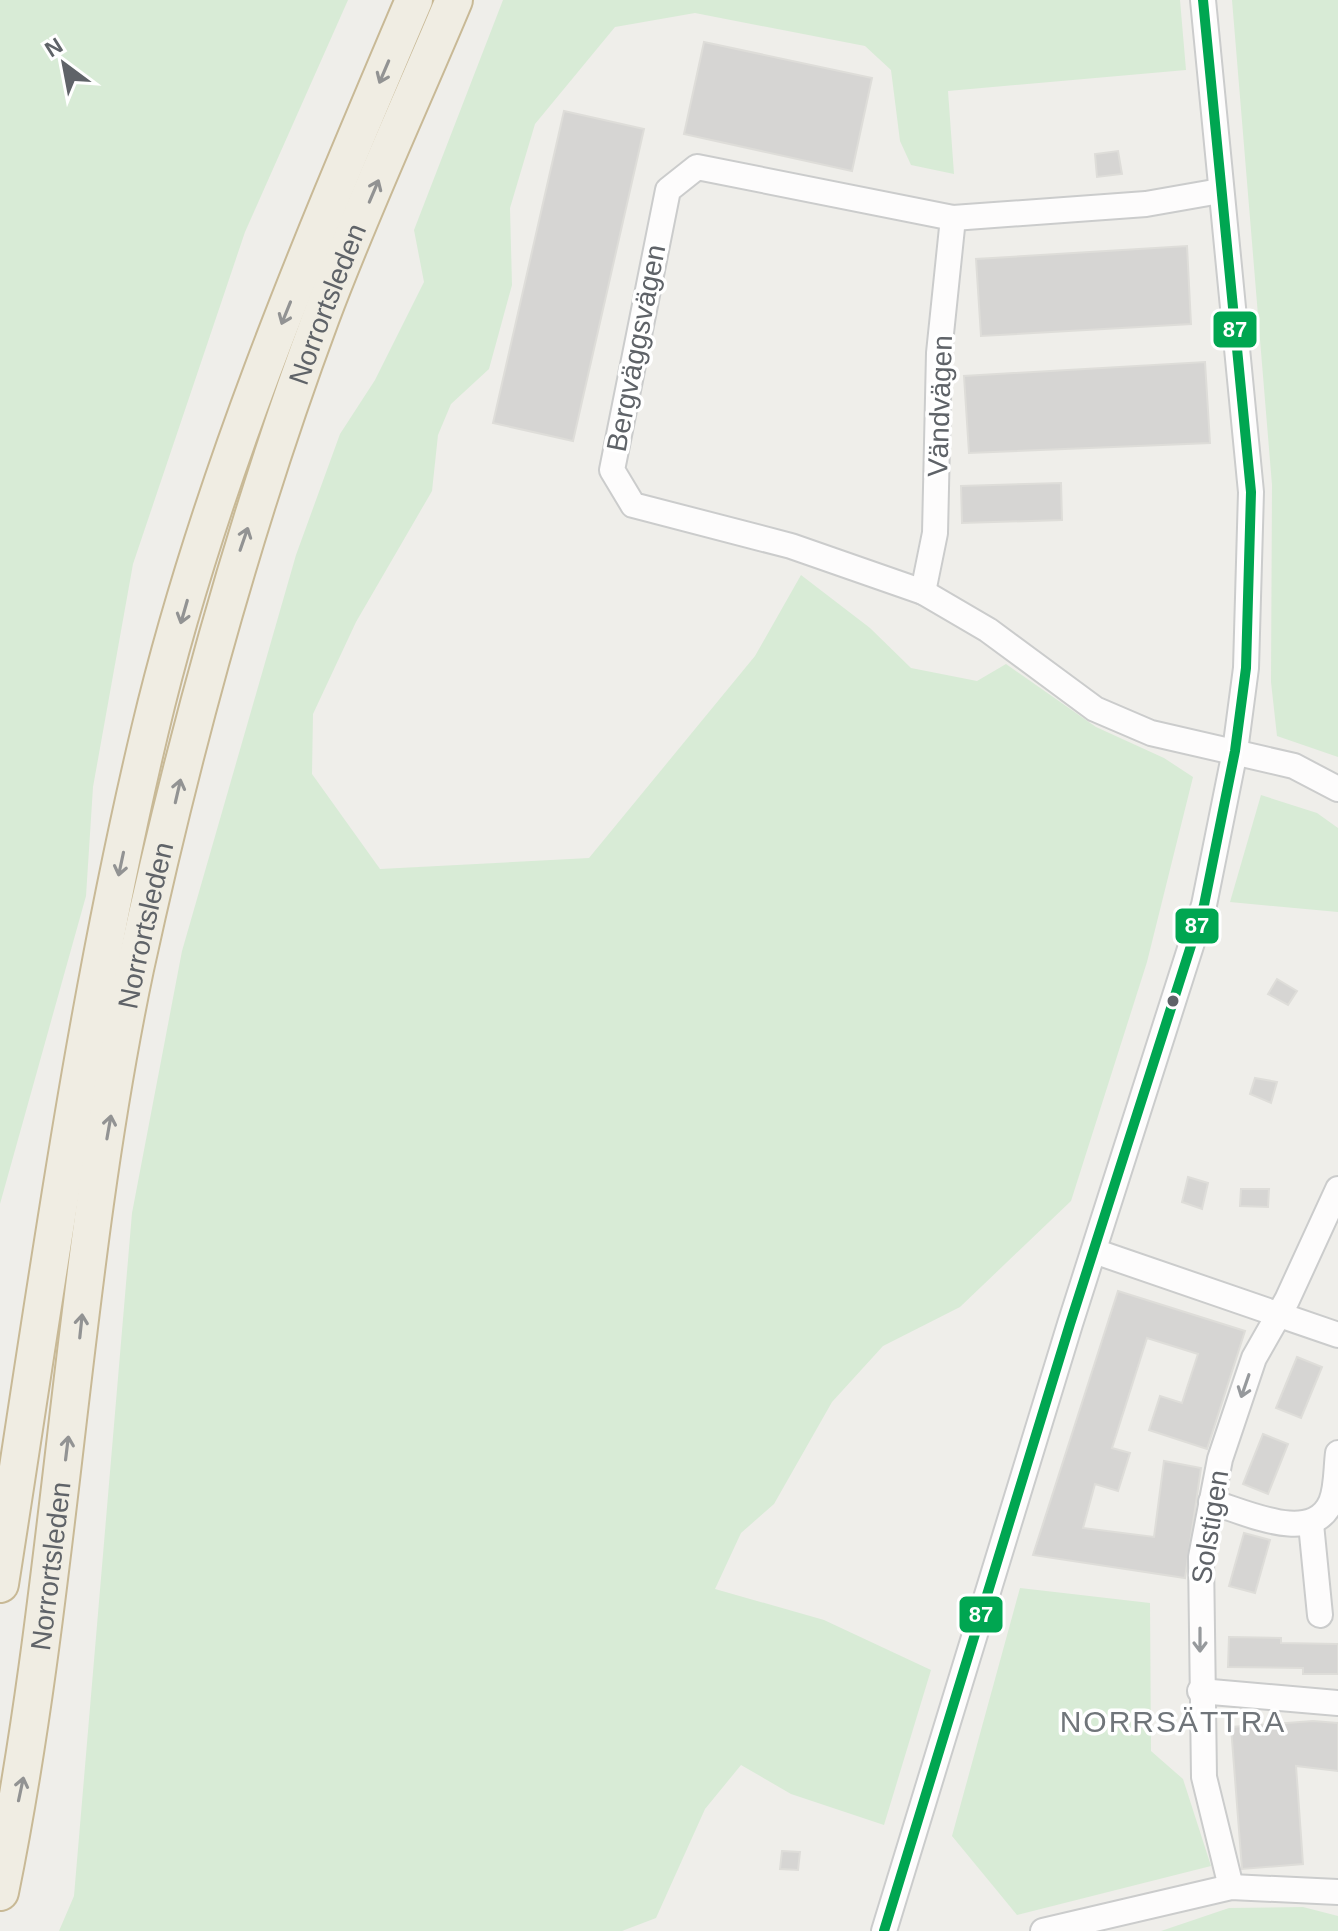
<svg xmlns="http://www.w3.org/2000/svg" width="1338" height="1931" viewBox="0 0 1338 1931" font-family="Arial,sans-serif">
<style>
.green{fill:#d8ebd6}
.building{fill:#d6d5d3;stroke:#deddd9;stroke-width:2}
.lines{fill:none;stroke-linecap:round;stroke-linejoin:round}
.minor-casing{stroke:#cbcccc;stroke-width:28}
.highway-casing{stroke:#c8b996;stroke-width:40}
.minor{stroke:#fdfcfc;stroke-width:24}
.highway{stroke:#f0ede3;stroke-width:36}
.bus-1-casing{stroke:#fff;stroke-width:16}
.bus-1{stroke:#00a651;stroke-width:10}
.oneway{stroke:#929393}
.oneway2{stroke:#96999c}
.bus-dot{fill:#5f6368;stroke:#fff;stroke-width:3}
.labels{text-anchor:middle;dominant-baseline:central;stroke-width:7;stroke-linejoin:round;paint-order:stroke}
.street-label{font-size:28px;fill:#5f6368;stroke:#fff}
.neighbourhood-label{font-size:30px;letter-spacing:2px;fill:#70757a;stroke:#fff}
.line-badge{stroke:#fff;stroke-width:3}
.badge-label{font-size:22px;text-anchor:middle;font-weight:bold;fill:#fff}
</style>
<rect width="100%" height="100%" fill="#efeeea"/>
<!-- green -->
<g class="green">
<path d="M 0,0 L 348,0 L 245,232 L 133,564 L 93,787 L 86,896 L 0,1204 Z"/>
<path d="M 503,0 L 1180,0 L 1186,70 L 948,91 L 954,174 L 911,165 L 900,141 L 891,70 L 865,46 L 695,13 L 615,27 L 535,124 L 510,208 L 512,285 L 489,369 L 451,404 L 438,435 L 432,491 L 356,622 L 313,714 L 312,774 L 380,869 L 589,858 L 755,656 L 801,575 L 870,628 L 911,668 L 977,681 L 1006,664 L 1096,727 L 1164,758 L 1193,777 L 1147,962 L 1071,1201 L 960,1307 L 883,1346 L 832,1402 L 774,1504 L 741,1533 L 715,1589 L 824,1620 L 931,1670 L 884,1825 L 791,1794 L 741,1765 L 705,1809 L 656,1918 L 622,1931 L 59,1931 L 74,1896 L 132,1213 L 182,951 L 296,555 L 340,434 L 375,380 L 424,282 L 414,230 Z"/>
<path d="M 1232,0 L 1338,0 L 1338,757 L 1277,736 L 1271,682 L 1272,485 Z"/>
<path d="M 1261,795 L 1317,813 L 1338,828 L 1338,912 L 1230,902 Z"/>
<path d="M 1020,1588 L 1150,1603 L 1151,1751 L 1183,1779 L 1211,1866 L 1017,1915 L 952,1836 Z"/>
<path d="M 1303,1907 L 1338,1916 L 1338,1931 L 1161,1931 L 1229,1908 Z"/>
</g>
<!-- building -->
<g class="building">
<path d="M 704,42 L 872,78 L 852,171 L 684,134 Z"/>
<path d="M 564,111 L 644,129 L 573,441 L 493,423 Z"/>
<path d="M 1118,151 L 1122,174 L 1097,177 L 1095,154 Z"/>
<path d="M 1187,246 L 1191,324 L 981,336 L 976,259 Z"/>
<path d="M 1205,362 L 1210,443 L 969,453 L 964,376 Z"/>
<path d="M 1061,483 L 1062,520 L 962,523 L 961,486 Z"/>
<path d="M 1277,979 L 1297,991 L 1288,1005 L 1268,994 Z"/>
<path d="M 1255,1078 L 1277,1082 L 1271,1103 L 1250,1094 Z"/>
<path d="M 1188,1177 L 1208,1183 L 1202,1209 L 1182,1202 Z"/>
<path d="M 1241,1189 L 1269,1189 L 1268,1207 L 1240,1206 Z"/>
<path d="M 1118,1291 L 1245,1331 L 1207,1449 L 1149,1430 L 1160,1396 L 1182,1403 L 1198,1354 L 1147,1338 L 1112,1448 L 1130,1453 L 1118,1491 L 1095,1484 L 1083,1528 L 1154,1537 L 1164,1461 L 1201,1468 L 1185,1578 L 1033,1555 Z"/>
<path d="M 1297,1357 L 1322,1367 L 1301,1418 L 1276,1408 Z"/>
<path d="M 1263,1434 L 1288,1444 L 1268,1494 L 1243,1484 Z"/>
<path d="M 1244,1533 L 1270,1540 L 1255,1593 L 1229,1586 Z"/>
<path d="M 1229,1637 L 1281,1638 L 1281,1643 L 1338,1644 L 1338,1674 L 1303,1674 L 1303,1668 L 1228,1667 Z"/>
<path d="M 1313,1721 L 1338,1723 L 1338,1771 L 1296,1766 L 1303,1864 L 1242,1869 L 1231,1727 Z"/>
<path d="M 782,1851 L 800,1852 L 798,1870 L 780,1869 Z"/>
</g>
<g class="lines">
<!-- minor casing -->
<g class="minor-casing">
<g id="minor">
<path d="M 1220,191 L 1146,204 L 953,218 L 697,167 L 668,190 L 612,470 L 633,505 L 791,546 L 923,592 L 988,630 L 1095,709 L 1151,733 L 1294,766 L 1338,789"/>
<path d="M 923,592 L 935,533 L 939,353 L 953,218"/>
<path d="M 1094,1251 L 1338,1335"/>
<path d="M 1211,1502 C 1244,1511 1312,1546 1331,1502 C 1337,1488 1336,1468 1338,1453"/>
<path d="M 1311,1524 L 1320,1615"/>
<path d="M 1200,1691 L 1338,1703"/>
<path d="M 1231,1887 L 1204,1777 L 1201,1557 L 1220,1459 L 1254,1358 L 1287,1300 L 1338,1189"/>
<path d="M 884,1931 L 1070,1324 L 1204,905 L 1235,751 L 1246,668 L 1251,492 L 1203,0"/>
<path d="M 1043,1931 L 1231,1887 L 1338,1892"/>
</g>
</g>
<!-- highway casing -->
<g class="highway-casing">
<g id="highway">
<path d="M 0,1584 C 45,1298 83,1012 150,730 C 210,477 313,238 414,0"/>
<path id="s1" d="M 0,1892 C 62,1587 71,1273 135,969 C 183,748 242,529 321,317 C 361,210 410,105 454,0"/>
</g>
</g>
<!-- minor -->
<use href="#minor" class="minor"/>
<!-- highway -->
<use href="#highway" class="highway"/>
<!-- bus-1 casing -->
<g class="bus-1-casing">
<path id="bus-1" d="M 884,1931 L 1070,1324 L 1204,905 L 1235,751 L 1246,668 L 1251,492 L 1203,0"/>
</g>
<!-- bus-1 -->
<use href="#bus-1" class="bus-1"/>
</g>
<!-- one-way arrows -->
<defs><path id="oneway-shaft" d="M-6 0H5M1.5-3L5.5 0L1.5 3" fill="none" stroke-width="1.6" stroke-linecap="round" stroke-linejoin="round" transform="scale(2)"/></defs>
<g class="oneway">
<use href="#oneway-shaft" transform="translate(384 72) rotate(113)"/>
<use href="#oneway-shaft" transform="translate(374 191) rotate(-67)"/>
<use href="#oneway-shaft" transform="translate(286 313) rotate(112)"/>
<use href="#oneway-shaft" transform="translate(244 539) rotate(-71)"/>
<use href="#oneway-shaft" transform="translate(184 612) rotate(106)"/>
<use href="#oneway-shaft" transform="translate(178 791) rotate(-77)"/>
<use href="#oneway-shaft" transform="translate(121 864) rotate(102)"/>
<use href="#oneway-shaft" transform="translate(109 1127) rotate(-80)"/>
<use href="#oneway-shaft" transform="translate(81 1326) rotate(-84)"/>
<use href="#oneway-shaft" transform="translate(67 1448) rotate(-83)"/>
<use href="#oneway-shaft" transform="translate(21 1789) rotate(-78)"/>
</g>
<g class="oneway2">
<use href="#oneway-shaft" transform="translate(1245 1386) rotate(109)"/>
<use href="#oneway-shaft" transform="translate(1200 1640) rotate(90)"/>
</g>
<!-- markers -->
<circle class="bus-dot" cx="1173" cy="1001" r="7"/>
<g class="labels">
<!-- street labels -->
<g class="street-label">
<text stroke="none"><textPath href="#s1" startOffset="1626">Norrortsleden</textPath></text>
<text transform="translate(636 348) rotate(-79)">Bergväggsvägen</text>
<text transform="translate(940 406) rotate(-88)">Vändvägen</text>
<text stroke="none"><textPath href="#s1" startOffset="978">Norrortsleden</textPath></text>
<text transform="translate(1210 1527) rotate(-81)">Solstigen</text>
<text stroke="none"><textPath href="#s1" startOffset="330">Norrortsleden</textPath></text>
</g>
<!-- neighbourhood labels -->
<g class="neighbourhood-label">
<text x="1173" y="1721">NORRSÄTTRA</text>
</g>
</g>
<g class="line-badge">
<rect x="1212" y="310" width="46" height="39" rx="8" fill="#00a651"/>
<rect x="1174" y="907" width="46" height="38" rx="8" fill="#00a651"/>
<rect x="958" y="1595" width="46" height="39" rx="8" fill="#00a651"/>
</g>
<g class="badge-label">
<text x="1235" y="337">87</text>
<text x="1197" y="933">87</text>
<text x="981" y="1622">87</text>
</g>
<!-- north arrow -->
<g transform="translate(64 64) rotate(328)" stroke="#ffffff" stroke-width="6" paint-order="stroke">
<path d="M0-6L14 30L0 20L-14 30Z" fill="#5f6368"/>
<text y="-12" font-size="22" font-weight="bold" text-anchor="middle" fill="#5f6368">N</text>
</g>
</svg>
